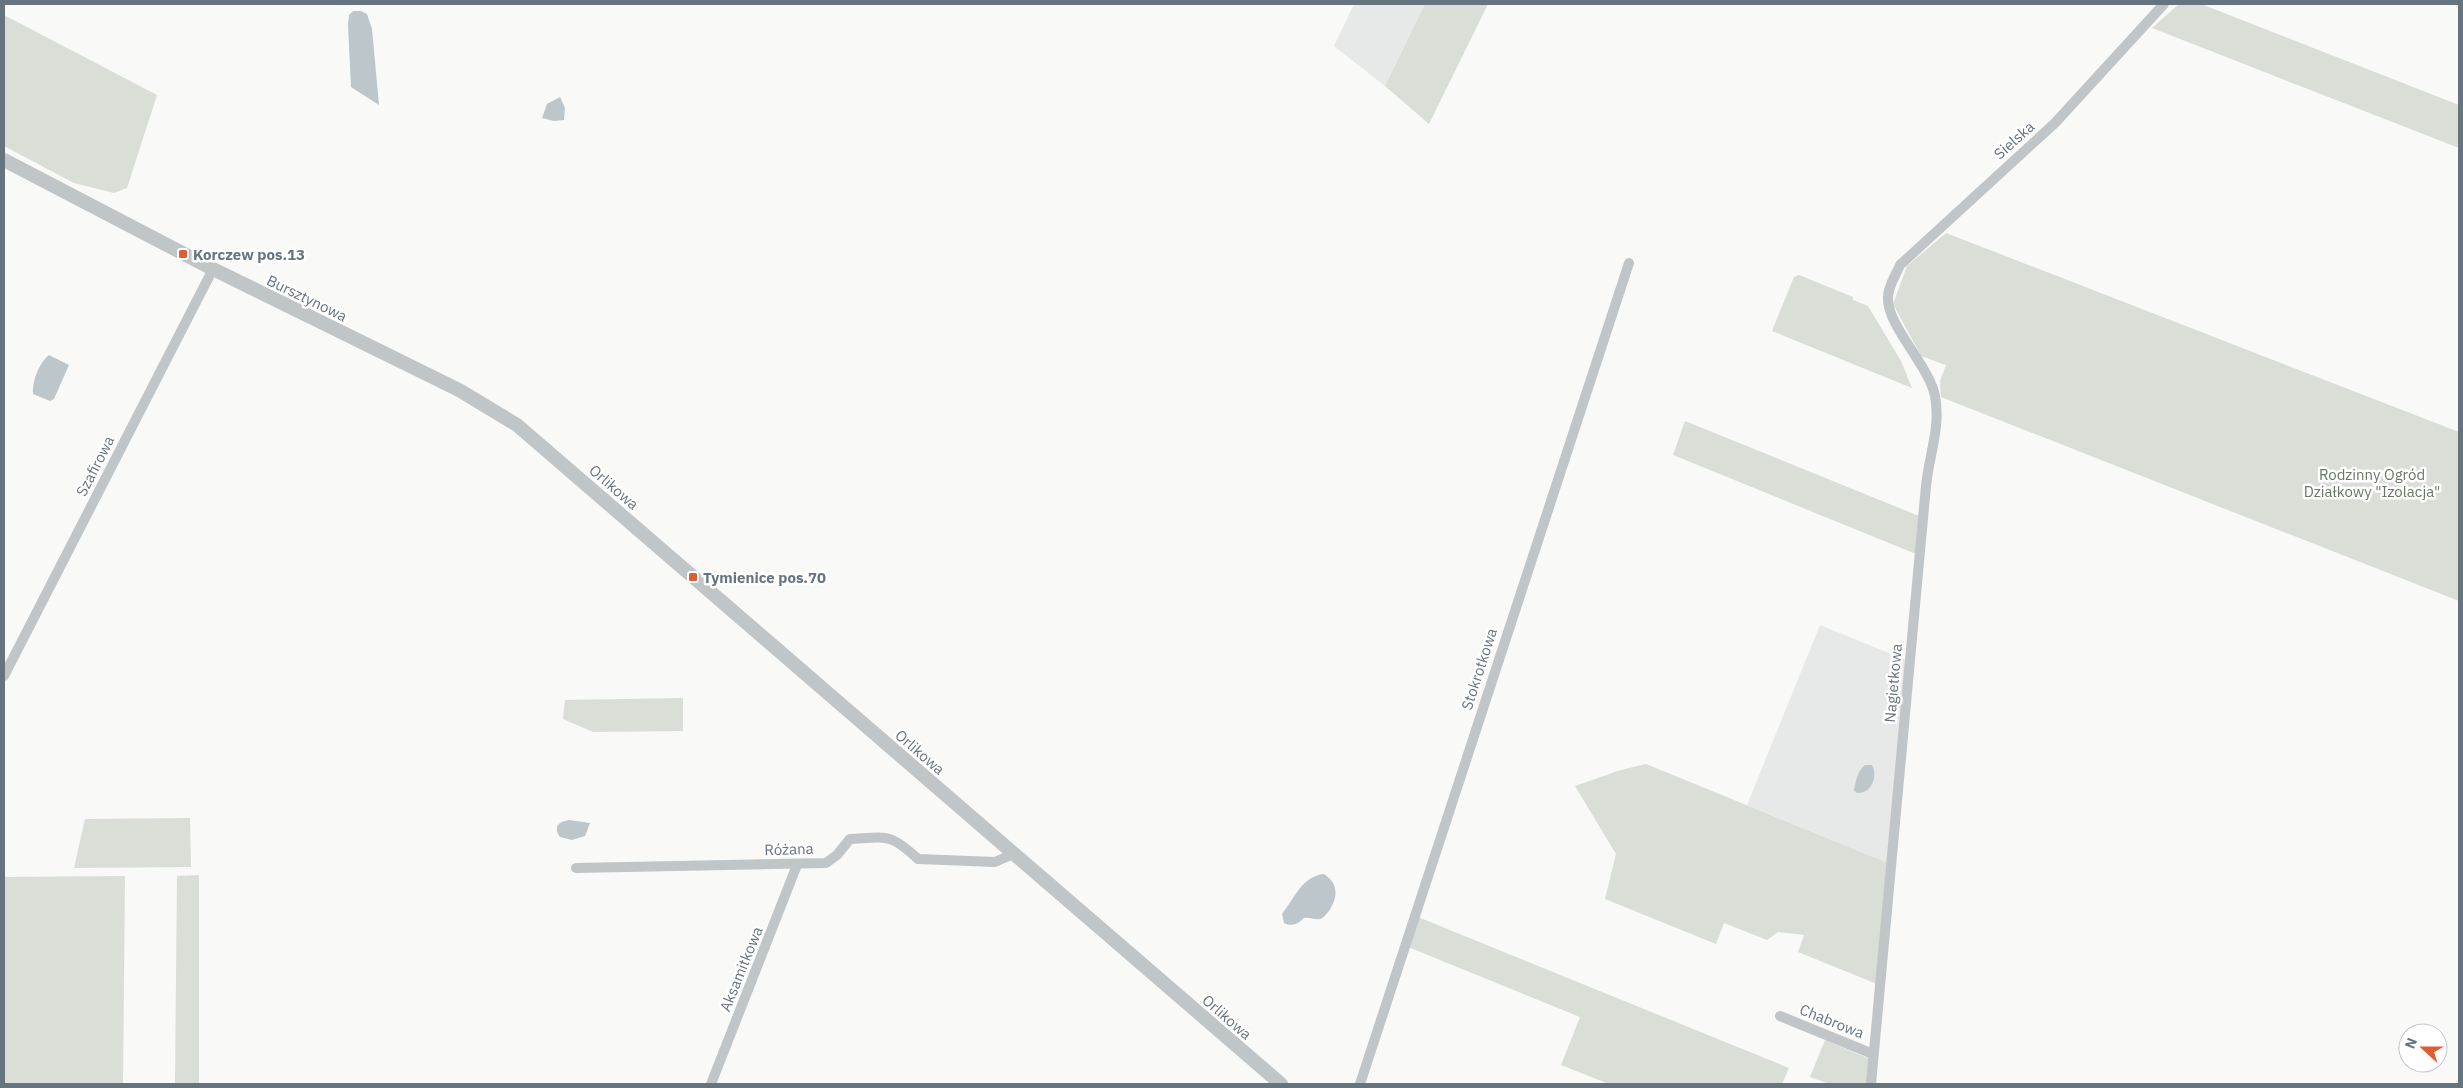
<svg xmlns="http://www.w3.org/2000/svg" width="2463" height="1088" viewBox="0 0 2463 1088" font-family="'IBM Plex Sans',sans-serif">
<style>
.built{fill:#e7e8e8}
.green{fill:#d9ded6}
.water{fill:#bcc6cb}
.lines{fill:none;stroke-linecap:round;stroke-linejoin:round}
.minor{stroke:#c0c5c8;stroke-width:10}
.tertiary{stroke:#c0c5c8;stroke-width:14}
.poi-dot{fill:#db5f35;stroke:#fff;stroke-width:2}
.labels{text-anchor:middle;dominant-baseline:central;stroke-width:5;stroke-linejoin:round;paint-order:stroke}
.street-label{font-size:15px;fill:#667480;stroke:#fff}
.poi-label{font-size:15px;font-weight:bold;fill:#667480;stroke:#fff;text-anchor:start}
.park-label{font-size:15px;fill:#677964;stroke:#fff}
</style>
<rect width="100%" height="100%" fill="#f9f9f7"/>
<!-- built -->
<g class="built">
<path d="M 1354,4 L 1425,4 L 1385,86 L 1334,46 Z"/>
<path d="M 1820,625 L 1906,660 L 1888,863 L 1747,805 Z"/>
</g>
<!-- green -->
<g class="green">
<path d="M 1425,4 L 1488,4 L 1429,124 L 1385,86 Z"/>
<path d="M 2179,4 L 2201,4 L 2459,105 L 2459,148 L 2152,28 Z"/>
<path d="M 4,15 L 157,95 L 127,188 L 114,193 L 74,183 L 4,146 Z"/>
<path d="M 1946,233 L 2459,432 L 2459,601 L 1941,397 L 1940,381 L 1946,365 L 1921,356 L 1893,304 L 1907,266 Z"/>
<path d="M 1799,275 L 1853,297 L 1853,300 L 1868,306 L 1901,361 L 1912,388 L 1772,331 L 1794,277 Z"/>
<path d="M 1685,421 L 1919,516 L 1916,554 L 1673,455 Z"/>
<path d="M 683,698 L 683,731 L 593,732 L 563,719 L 565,700 Z"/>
<path d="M 1646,764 L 1888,863 L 1877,984 L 1798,952 L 1804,935 L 1778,932 L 1767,940 L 1724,923 L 1716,944 L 1605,899 L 1616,854 L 1575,786 L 1621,770 Z"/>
<path d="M 190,818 L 191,867 L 74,868 L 85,819 Z"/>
<path d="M 199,875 L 199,1084 L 175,1084 L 177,876 Z"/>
<path d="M 125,876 L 123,1084 L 4,1084 L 4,877 Z"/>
<path d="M 1418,917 L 1789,1068 L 1782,1084 L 1609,1084 L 1561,1065 L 1580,1017 L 1408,947 Z"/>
<path d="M 1825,1040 L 1870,1059 L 1867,1084 L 1829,1084 L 1810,1077 Z"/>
</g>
<!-- water -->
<g class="water">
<path d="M 353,11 L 361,11 L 367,14 L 372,29 L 379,105 L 351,87 L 348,25 L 349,15 Z"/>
<path d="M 560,97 L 565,108 L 564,120 L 554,121 L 542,118 L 547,104 Z"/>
<path d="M 49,355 L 69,365 L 54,399 L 50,401 L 33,394 C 32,381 39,363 49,355 Z"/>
<path d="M 1865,765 L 1872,765 C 1878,776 1872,794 1857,793 L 1854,790 C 1856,781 1857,771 1865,765 Z"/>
<path d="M 569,820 L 590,823 L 585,836 L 572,840 L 560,837 C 553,827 558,822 569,820 Z"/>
<path d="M 1324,874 C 1339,884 1338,897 1329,911 C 1326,914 1324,918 1320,919 C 1315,920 1310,917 1304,918 C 1298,924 1292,927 1284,923 L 1282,914 C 1294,899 1302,876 1324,874 Z"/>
</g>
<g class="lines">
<!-- minor -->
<g class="minor">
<path d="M 4,676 L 213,269"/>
<path d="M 576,868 L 826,863 L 837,855 L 850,839 C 887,837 890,833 918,859 L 995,862 L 1013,854"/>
<path d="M 1780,1016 L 1873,1054"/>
<path d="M 711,1084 L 797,865"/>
<path d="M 1360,1084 L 1629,263"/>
<path d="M 1871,1084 L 1926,486 C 1929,455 1941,427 1935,396 C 1929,365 1886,325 1888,297 C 1888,286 1896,275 1900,265 L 2055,123 L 2164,4"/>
</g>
<!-- tertiary -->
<path class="tertiary" d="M 4,160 L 213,269 L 459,390 L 517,425 L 1281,1084"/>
</g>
<!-- markers -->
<g class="poi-dot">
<rect x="178" y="249" width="10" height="10" rx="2.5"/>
<rect x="688" y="572" width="10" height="10" rx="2.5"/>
</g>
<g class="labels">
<!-- street labels -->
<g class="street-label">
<text transform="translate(2014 140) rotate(-42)">Sielska</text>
<text transform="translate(307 298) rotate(26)">Bursztynowa</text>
<text transform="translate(95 466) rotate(-63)">Szafirowa</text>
<text transform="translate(614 487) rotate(41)">Orlikowa</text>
<text transform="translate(1479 669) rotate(-72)">Stokrotkowa</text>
<text transform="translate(1893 683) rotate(-85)">Nagietkowa</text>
<text transform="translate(920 752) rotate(41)">Orlikowa</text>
<text transform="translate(789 849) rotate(-2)">Różana</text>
<text transform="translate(741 969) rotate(-68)">Aksamitkowa</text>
<text transform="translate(1227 1017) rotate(41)">Orlikowa</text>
<text transform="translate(1832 1021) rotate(22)">Chabrowa</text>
</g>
<!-- poi labels -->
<g class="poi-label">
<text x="193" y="254">Korczew pos.13</text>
<text x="703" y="577">Tymienice pos.70</text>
</g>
<!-- park labels -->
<g class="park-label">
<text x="2372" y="474">Rodzinny Ogród<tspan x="2372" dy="17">Działkowy "Izolacja"</tspan></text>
</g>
</g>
<!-- border -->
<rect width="2463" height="1088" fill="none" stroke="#667480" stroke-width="10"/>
<!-- north arrow -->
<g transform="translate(2423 1048) rotate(291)"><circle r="24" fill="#ffffff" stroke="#c2c7cc"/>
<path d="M0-4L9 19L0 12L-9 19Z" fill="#db5f35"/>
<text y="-8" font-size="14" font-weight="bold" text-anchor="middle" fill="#667480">N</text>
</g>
</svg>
